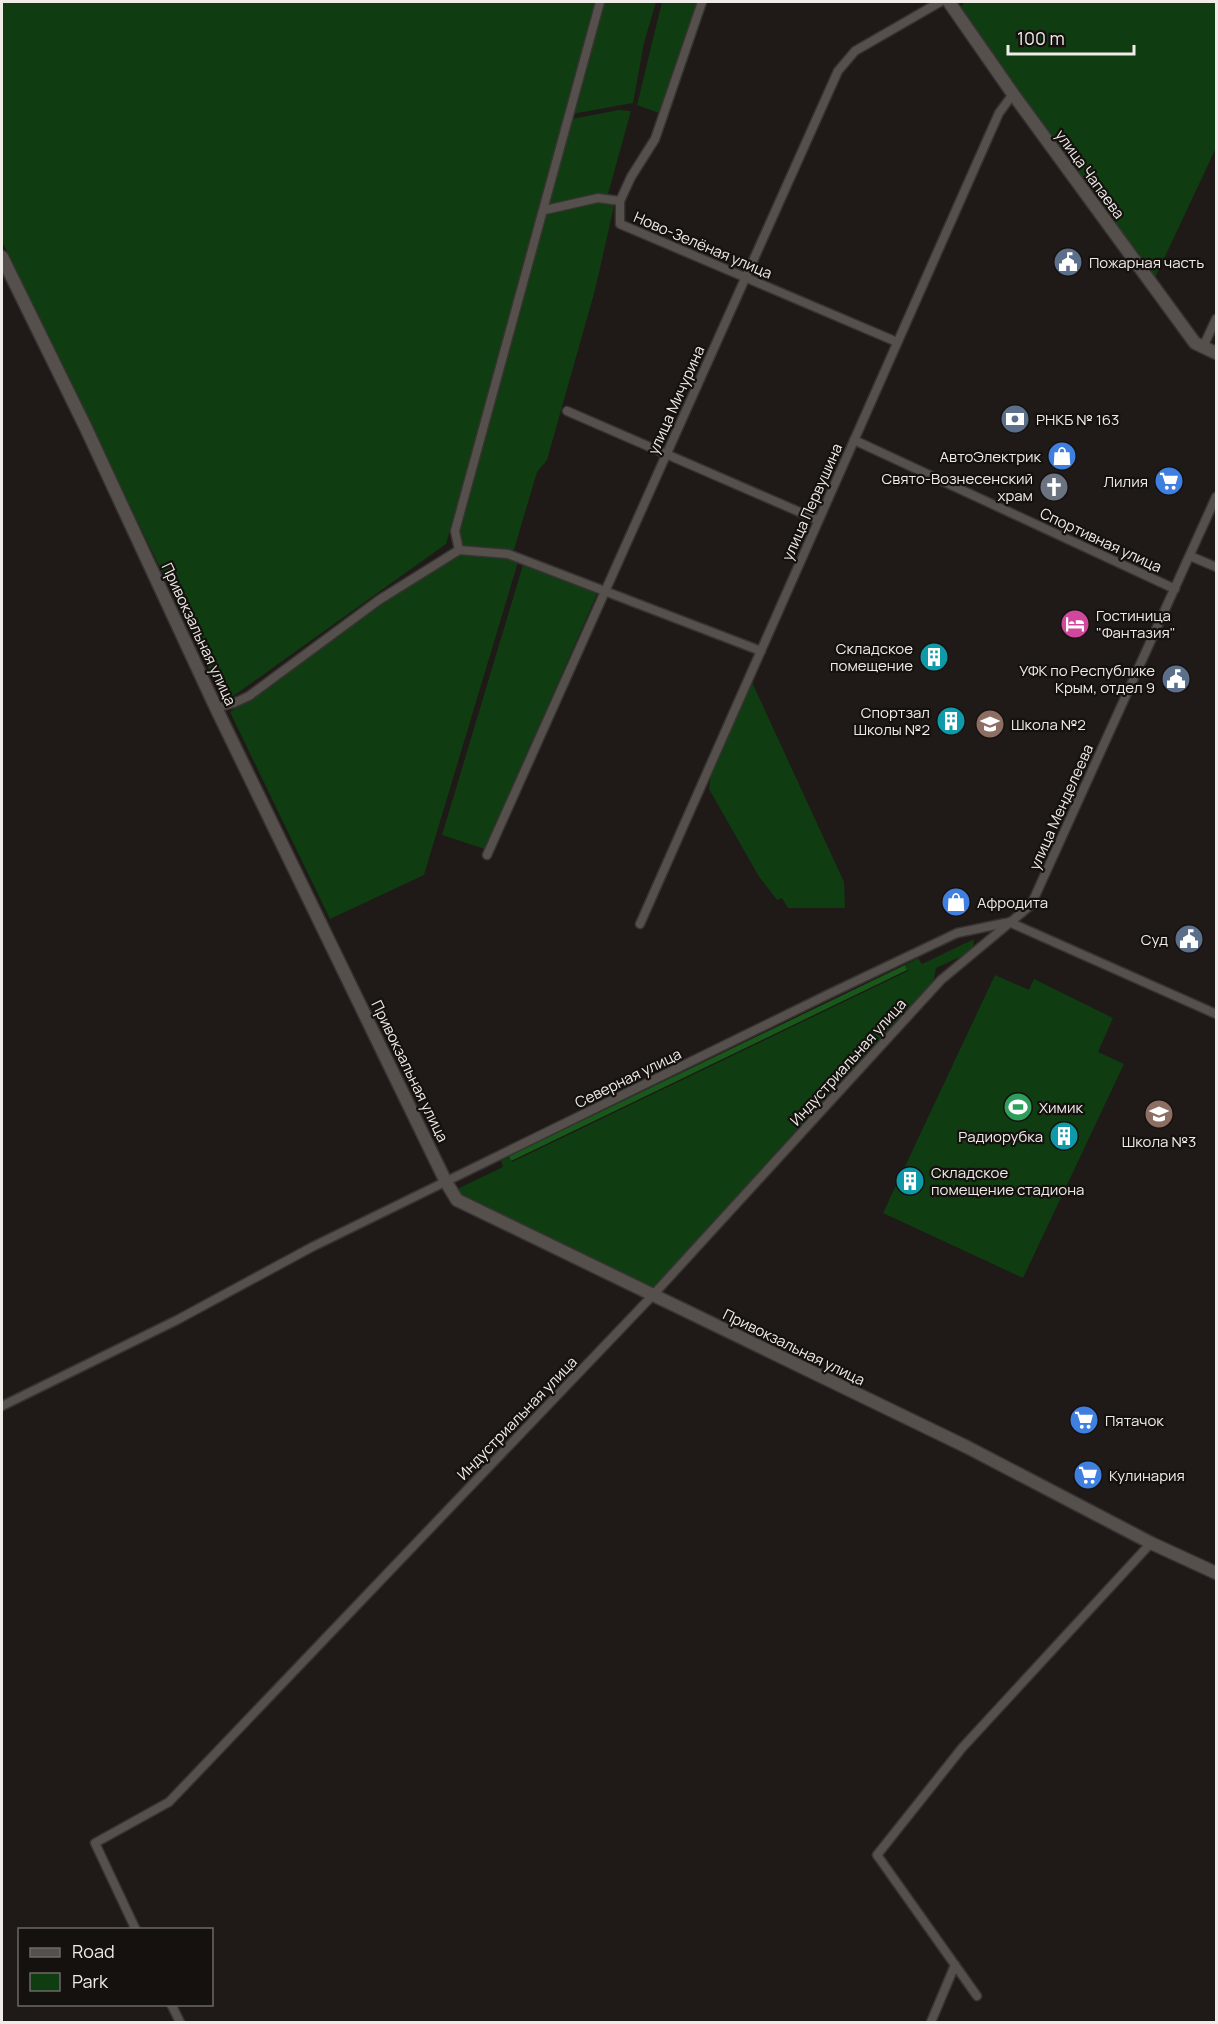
<svg xmlns="http://www.w3.org/2000/svg" width="1218" height="2024" viewBox="0 0 1218 2024" font-family="Manrope,sans-serif">
<style>
.green{fill:#0f3c10}
.forest{fill:#19581b}
.lines{fill:none;stroke-linecap:round;stroke-linejoin:round}
.minor-casing{stroke:#373332;stroke-width:11}
.secondary-casing{stroke:#373332;stroke-width:15}
.minor{stroke:#56504d;stroke-width:8}
.secondary{stroke:#56504d;stroke-width:12}
.labels{text-anchor:middle;dominant-baseline:central;stroke-width:4.5;stroke-linejoin:round;paint-order:stroke}
.street-label{font-size:15px;fill:#efebe9;stroke:#15110e}
.poi-label{font-size:15px;fill:#efebe9;stroke:#15110e;text-anchor:start}
</style>
<rect width="100%" height="100%" fill="#1f1a17"/>
<!-- green -->
<g class="green">
<path d="M 2,2 L 598,2 L 446,544 L 225,702 L 2,241 Z"/>
<path d="M 603,2 L 656,2 L 644,43 L 633,103 L 572,114 Z"/>
<path d="M 662,2 L 698,2 L 659,113 L 637,105 Z"/>
<path d="M 964,2 L 1216,2 L 1216,148 L 1154,280 L 960,9 Z"/>
<path d="M 619,110 L 631,111 L 608,194 L 549,204 L 571,119 Z"/>
<path d="M 606,200 L 614,206 L 595,290 L 547,460 L 537,472 L 513,553 L 462,545 L 458,533 L 547,212 Z"/>
<path d="M 460,553 L 508,559 L 518,562 L 424,875 L 330,919 L 230,712 L 382,602 Z"/>
<path d="M 523,565 L 597,594 L 485,849 L 442,835 Z"/>
<path d="M 751,680 L 844,882 L 845,908 L 788,908 L 782,898 L 777,900 L 758,875 L 709,789 L 711,774 Z"/>
<path d="M 974,939 L 973,947 L 962,956 L 936,968 L 933,984 L 920,1001 L 652,1289 L 462,1198 L 455,1190 L 503,1167 L 501,1161 L 509,1157 L 512,1162 L 908,971 L 905,965 L 918,958 L 922,964 Z"/>
<path d="M 995,975 L 1029,990 L 1034,979 L 1113,1018 L 1098,1052 L 1124,1064 L 1023,1278 L 883,1213 Z"/>
</g>
<!-- forest -->
<path class="forest" d="M 905,965 L 907,970 L 511,1161 L 509,1156 Z"/>
<g class="lines">
<!-- minor casing -->
<g class="minor-casing">
<g id="minor">
<path d="M 702,2 L 655,139 L 631,177 L 620,201 L 620,224 L 897,342"/>
<path d="M 545,210 L 598,198 L 620,201"/>
<path d="M 1203,347 L 1216,319"/>
<path d="M 567,411 L 818,520"/>
<path d="M 854,440 L 1175,589"/>
<path d="M 459,550 L 455,531 L 600,2"/>
<path d="M 1190,556 L 1216,567"/>
<path d="M 216,708 L 234,703 L 249,696 L 379,600 L 459,550 L 508,554 L 761,651"/>
<path d="M 487,855 L 838,71 L 855,51 L 940,2"/>
<path d="M 1009,922 L 1216,1014"/>
<path d="M 640,924 L 999,113 L 1013,94"/>
<path d="M 2,1406 L 177,1320 L 312,1247 L 831,993 L 957,933 L 1005,923"/>
<path d="M 136,1930 L 95,1843 L 169,1802 L 653,1295 L 941,980 L 1031,905 L 1216,497"/>
<path d="M 977,1996 L 877,1855 L 962,1748 L 1151,1543"/>
<path d="M 171,2004 L 180,2022"/>
<path d="M 931,2022 L 955,1965"/>
</g>
</g>
<!-- secondary casing -->
<g class="secondary-casing">
<g id="secondary">
<path d="M 949,2 L 1013,94 L 1195,343 L 1216,353"/>
<path d="M 2,257 L 85,426 L 216,708 L 446,1182 L 457,1200 L 967,1447 L 1151,1543 L 1216,1573"/>
</g>
</g>
<!-- minor -->
<use href="#minor" class="minor"/>
<!-- secondary -->
<use href="#secondary" class="secondary"/>
</g>
<!-- icons -->
<defs>
<g id="civic-disc" transform="scale(1.5)"><circle r="9.5" fill="#5c6f8a" stroke="#15110e"/><path d="M-.6-6.5H3V-4.5H.6V-3L4-1V1h2V6H-6V1h2V-1L-.6-3ZM-1.2 2.5V6h2.4V2.5Z" fill="#fff"/></g>
<g id="bank-disc" transform="scale(1.5)"><circle r="9.5" fill="#5c6f8a" stroke="#15110e"/><path d="M-6-4H6V4H-6ZM0-2.3a2.3 2.3 0 1 0 0 4.6a2.3 2.3 0 1 0 0-4.6Z" fill="#fff"/></g>
<g id="shop-disc" transform="scale(1.5)"><circle r="9.5" fill="#3f7fe0" stroke="#15110e"/><path d="M-5-2.5h2.3a2.7 3.5 0 0 1 5.4 0H5L5.5 6h-11ZM-1.5-2.5h3a1.5 2.3 0 0 0-3 0Z" fill="#fff"/></g>
<g id="supermarket-disc" transform="scale(1.5)"><circle r="9.5" fill="#3f7fe0" stroke="#15110e"/><path d="M-6-5.5h2.5l.6 2H6L4.5 2H-2.5L-4.4-4H-6ZM-1.5 3.2a1.3 1.3 0 1 0 .1 0ZM3 3.2a1.3 1.3 0 1 0 .1 0Z" fill="#fff"/></g>
<g id="church-disc" transform="scale(1.5)"><circle r="9.5" fill="#6b7280" stroke="#15110e"/><path d="M-1.2-6h2.4v3.5h3.3v2.4h-3.3V6h-2.4V-.1h-3.3v-2.4h3.3Z" fill="#fff"/></g>
<g id="hotel-disc" transform="scale(1.5)"><circle r="9.5" fill="#d1479c" stroke="#15110e"/><path d="M-6-4.5h1.5V1H6V5H4.5V3h-9V5H-6ZM-4 0a1.8 1.8 0 1 1 3.6 0ZM.5 0V-2.5h3Q6-2.5 6 0Z" fill="#fff"/></g>
<g id="building-disc" transform="scale(1.5)"><circle r="9.5" fill="#0f9aa8" stroke="#15110e"/><path d="M-4-6H4V6H1V3H-1V6H-4ZM-2.5-4.3h1.7v1.8h-1.7ZM.8-4.3h1.7v1.8H.8ZM-2.5-1h1.7V.8h-1.7ZM.8-1h1.7V.8H.8Z" fill="#fff"/></g>
<g id="school-disc" transform="scale(1.5)"><circle r="9.5" fill="#8d6e63" stroke="#15110e"/><path d="M0-5L7-2L0 1L-7-2ZM-4 1L0 2.5L4 1V4Q0 6-4 4Z" fill="#fff"/></g>
<g id="stadium-disc" transform="scale(1.5)"><circle r="9.5" fill="#2e9e5b" stroke="#15110e"/><path d="M0-5a6.5 5 0 1 0 0 10a6.5 5 0 1 0 0-10ZM-3.5-1.8h7v3.6h-7Z" fill="#fff"/></g>
</defs>
<g fill-rule="evenodd">
<use href="#civic-disc" x="1068" y="262"/>
<use href="#bank-disc" x="1015" y="419"/>
<use href="#shop-disc" x="1062" y="456"/>
<use href="#supermarket-disc" x="1169" y="481"/>
<use href="#church-disc" x="1054" y="487"/>
<use href="#hotel-disc" x="1075" y="624"/>
<use href="#building-disc" x="934" y="657"/>
<use href="#civic-disc" x="1176" y="679"/>
<use href="#building-disc" x="951" y="721"/>
<use href="#school-disc" x="990" y="724"/>
<use href="#shop-disc" x="956" y="902"/>
<use href="#civic-disc" x="1189" y="939"/>
<use href="#stadium-disc" x="1018" y="1107"/>
<use href="#school-disc" x="1159" y="1114"/>
<use href="#building-disc" x="1064" y="1136"/>
<use href="#building-disc" x="910" y="1181"/>
<use href="#supermarket-disc" x="1084" y="1420"/>
<use href="#supermarket-disc" x="1088" y="1475"/>
</g>
<g class="labels">
<!-- street labels -->
<g class="street-label">
<text transform="translate(1090 174) rotate(54)">улица Чапаева</text>
<text transform="translate(703 245) rotate(23)">Ново-Зелёная улица</text>
<text transform="translate(676 400) rotate(-66)">улица Мичурина</text>
<text transform="translate(812 502) rotate(-66)">улица Первушина</text>
<text transform="translate(1101 540) rotate(25)">Спортивная улица</text>
<text transform="translate(199 634) rotate(65)">Привокзальная улица</text>
<text transform="translate(1061 807) rotate(-66)">улица Менделеева</text>
<text transform="translate(848 1062) rotate(-48)">Индустриальная улица</text>
<text transform="translate(410 1071) rotate(64)">Привокзальная улица</text>
<text transform="translate(628 1078) rotate(-26)">Северная улица</text>
<text transform="translate(794 1347) rotate(26)">Привокзальная улица</text>
<text transform="translate(517 1418) rotate(-46)">Индустриальная улица</text>
</g>
<!-- poi labels -->
<g class="poi-label">
<text x="1089" y="262">Пожарная часть</text>
<text x="1036" y="419">РНКБ № 163</text>
<text x="1041" y="456" text-anchor="end">АвтоЭлектрик</text>
<text x="1033" y="478" text-anchor="end">Свято-Вознесенский<tspan x="1033" dy="17">храм</tspan></text>
<text x="1148" y="481" text-anchor="end">Лилия</text>
<text x="1096" y="615">Гостиница<tspan x="1096" dy="17">"Фантазия"</tspan></text>
<text x="913" y="648" text-anchor="end">Складское<tspan x="913" dy="17">помещение</tspan></text>
<text x="1155" y="670" text-anchor="end">УФК по Республике<tspan x="1155" dy="17">Крым, отдел 9</tspan></text>
<text x="930" y="712" text-anchor="end">Спортзал<tspan x="930" dy="17">Школы №2</tspan></text>
<text x="1011" y="724">Школа №2</text>
<text x="977" y="902">Афродита</text>
<text x="1168" y="939" text-anchor="end">Суд</text>
<text x="1039" y="1107">Химик</text>
<text x="1043" y="1136" text-anchor="end">Радиорубка</text>
<text x="1159" y="1141" text-anchor="middle">Школа №3</text>
<text x="931" y="1172">Складское<tspan x="931" dy="17">помещение стадиона</tspan></text>
<text x="1105" y="1420">Пятачок</text>
<text x="1109" y="1475">Кулинария</text>
</g>
</g>
<!-- border -->
<rect width="1218" height="2024" fill="none" stroke="#efebe9" stroke-width="6"/>
<!-- legend -->
<rect x="18" y="1928" width="195" height="78" fill="#15110e" stroke="#6c6866" stroke-width="1.5"/>
<rect x="30" y="1948" width="30" height="9" fill="#56504d" stroke="#6c6866" stroke-width="1.5"/>
<text x="72" y="1958" font-size="18" fill="#efebe9">Road</text>
<rect x="30" y="1973" width="30" height="18" fill="#0f3c10" stroke="#6c6866" stroke-width="1.5"/>
<text x="72" y="1988" font-size="18" fill="#efebe9">Park</text>
<!-- scale -->
<path d="M1008 45v9h126v-9" fill="none" stroke="#efebe9" stroke-width="3"/>
<text x="1017" y="45" font-size="18" fill="#efebe9" stroke="#15110e" stroke-width="4.5" paint-order="stroke">100 m</text>
</svg>
